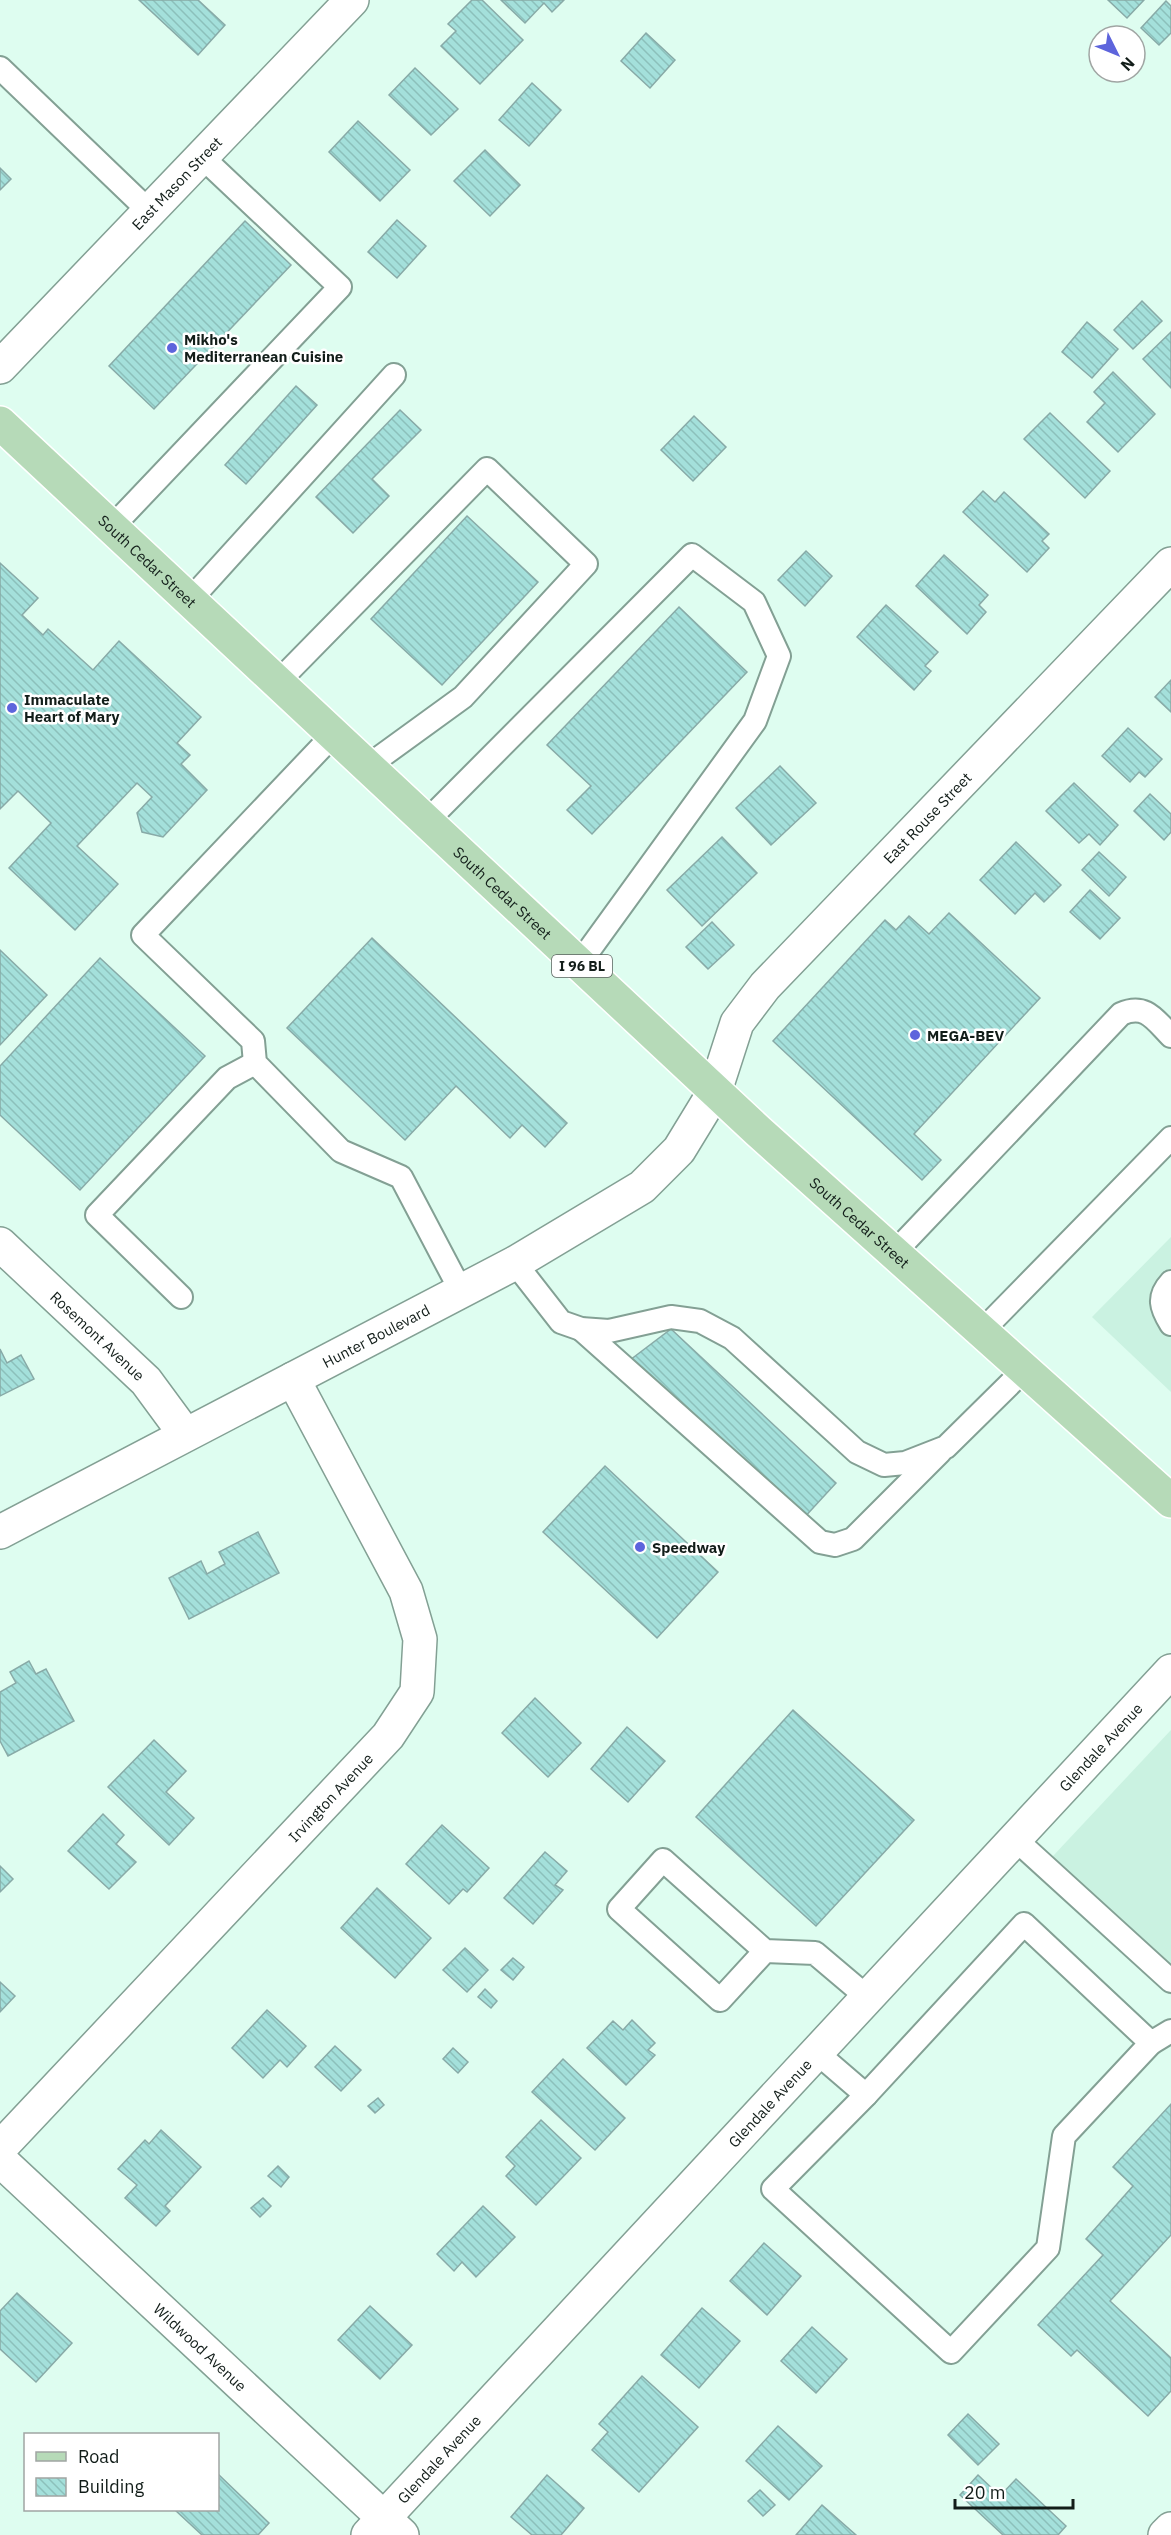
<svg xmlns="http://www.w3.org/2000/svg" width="1171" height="2535" viewBox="0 0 1171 2535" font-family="'IBM Plex Sans',sans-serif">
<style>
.built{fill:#caf2e1}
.building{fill:url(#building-back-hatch);stroke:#88aaa7;stroke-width:1.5}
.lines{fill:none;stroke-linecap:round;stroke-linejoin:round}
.lane-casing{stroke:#83a094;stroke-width:26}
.street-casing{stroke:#83a094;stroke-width:36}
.primary-casing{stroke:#fff;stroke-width:36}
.lane{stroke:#fff;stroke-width:22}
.street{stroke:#fff;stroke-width:33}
.primary{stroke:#b6dab8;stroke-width:33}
.poi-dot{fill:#5d64dc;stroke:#fff;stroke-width:2}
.labels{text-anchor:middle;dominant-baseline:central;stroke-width:5;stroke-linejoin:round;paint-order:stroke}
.shield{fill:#fff;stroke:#59615e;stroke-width:1.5}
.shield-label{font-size:14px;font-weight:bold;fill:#121d19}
.street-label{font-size:15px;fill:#121d19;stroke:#fff}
.poi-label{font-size:15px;font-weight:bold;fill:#121d19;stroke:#fff;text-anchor:start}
</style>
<defs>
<pattern id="building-back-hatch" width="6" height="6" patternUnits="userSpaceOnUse" patternTransform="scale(1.5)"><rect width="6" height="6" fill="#a4e0db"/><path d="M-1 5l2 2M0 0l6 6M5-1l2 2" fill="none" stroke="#8cc0bb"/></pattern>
</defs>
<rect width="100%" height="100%" fill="#defdf0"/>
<!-- built -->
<g class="built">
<path d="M 1171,1237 L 1171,1392 L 1092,1317 Z"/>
<path d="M 1171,1730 L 1171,1995 L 1039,1871 Z"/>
</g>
<!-- building -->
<g class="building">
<path d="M 139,0 L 198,0 L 225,25 L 198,55 Z"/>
<path d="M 472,0 L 482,0 L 523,40 L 480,84 L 441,46 L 456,31 L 448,24 Z"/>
<path d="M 501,0 L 564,0 L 552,12 L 544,3 L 525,23 Z"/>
<path d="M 1108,0 L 1144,0 L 1127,18 Z"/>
<path d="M 1166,1 L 1171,6 L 1171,33 L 1159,45 L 1141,28 Z"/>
<path d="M 646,33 L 675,60 L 650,88 L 621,61 Z"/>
<path d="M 415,68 L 458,109 L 431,135 L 389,95 Z"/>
<path d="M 532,83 L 561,110 L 529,146 L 499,120 Z"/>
<path d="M 358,121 L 410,170 L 380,201 L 329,152 Z"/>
<path d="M 485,150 L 520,185 L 490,216 L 454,181 Z"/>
<path d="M 0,168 L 11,179 L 0,190 Z"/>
<path d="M 397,220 L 426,246 L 397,278 L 368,252 Z"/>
<path d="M 245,221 L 291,265 L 154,409 L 109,366 Z"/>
<path d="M 1142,301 L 1162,321 L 1133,349 L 1114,330 Z"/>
<path d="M 1087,322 L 1118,349 L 1092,378 L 1062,352 Z"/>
<path d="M 1171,332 L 1171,388 L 1143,359 Z"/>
<path d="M 1113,372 L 1155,414 L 1118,452 L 1087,422 L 1105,403 L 1094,392 Z"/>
<path d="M 296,386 L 317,405 L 246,484 L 225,465 Z"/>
<path d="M 400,410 L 421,430 L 372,479 L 389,496 L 353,533 L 316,497 Z"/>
<path d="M 1050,413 L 1110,471 L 1085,498 L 1024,439 Z"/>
<path d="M 694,416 L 726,447 L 693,481 L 661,450 Z"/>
<path d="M 983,491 L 995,502 L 1004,492 L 1049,534 L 1042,541 L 1049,548 L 1027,572 L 963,512 Z"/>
<path d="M 467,516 L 538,582 L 442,685 L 371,619 Z"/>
<path d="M 806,551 L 832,576 L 805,606 L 778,580 Z"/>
<path d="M 944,555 L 988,595 L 979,605 L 986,612 L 967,634 L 916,586 Z"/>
<path d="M 0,563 L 38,598 L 22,615 L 43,635 L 48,629 L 93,670 L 119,641 L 201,717 L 177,743 L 190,755 L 181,764 L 207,790 L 163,837 L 142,832 L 137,813 L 152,797 L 137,783 L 77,846 L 118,884 L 75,930 L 9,868 L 51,823 L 18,791 L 0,809 Z"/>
<path d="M 886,605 L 938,652 L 925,666 L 931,671 L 914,690 L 857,637 Z"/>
<path d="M 679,607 L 747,672 L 592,834 L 567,810 L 591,786 L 547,745 Z"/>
<path d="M 1171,680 L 1171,712 L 1155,697 Z"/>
<path d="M 1128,728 L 1162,759 L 1145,777 L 1139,772 L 1130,782 L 1102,756 Z"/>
<path d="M 780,766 L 816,803 L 771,845 L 736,808 Z"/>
<path d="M 1074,783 L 1118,825 L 1100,845 L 1089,834 L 1079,843 L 1046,811 Z"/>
<path d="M 1150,794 L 1171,814 L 1171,832 L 1164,840 L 1134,811 Z"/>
<path d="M 722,837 L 757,873 L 702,926 L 667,890 Z"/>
<path d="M 1016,842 L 1061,885 L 1044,902 L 1035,893 L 1015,914 L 980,880 Z"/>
<path d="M 1099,852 L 1126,877 L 1109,896 L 1082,870 Z"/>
<path d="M 1090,890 L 1120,918 L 1100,939 L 1070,912 Z"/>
<path d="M 949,913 L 1040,998 L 914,1134 L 941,1160 L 922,1180 L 773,1041 L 885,920 L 896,930 L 909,916 L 929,934 Z"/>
<path d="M 712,922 L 734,945 L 708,969 L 686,947 Z"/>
<path d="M 372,938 L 567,1123 L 545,1147 L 522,1125 L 510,1138 L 456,1086 L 405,1140 L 287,1028 Z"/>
<path d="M 0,950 L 47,995 L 0,1045 Z"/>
<path d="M 100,958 L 205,1056 L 80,1190 L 0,1115 L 0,1066 Z"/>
<path d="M 671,1329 L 836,1483 L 802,1520 L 630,1360 Z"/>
<path d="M 0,1349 L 7,1363 L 21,1355 L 34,1379 L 0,1396 Z"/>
<path d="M 605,1466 L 718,1572 L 657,1638 L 543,1532 Z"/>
<path d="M 258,1532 L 279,1573 L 189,1619 L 169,1578 L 201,1561 L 207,1574 L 225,1564 L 219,1552 Z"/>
<path d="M 29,1661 L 36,1674 L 46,1669 L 74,1721 L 8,1756 L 0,1741 L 0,1692 L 16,1683 L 10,1672 Z"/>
<path d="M 535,1698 L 581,1743 L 548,1777 L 502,1733 Z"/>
<path d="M 793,1710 L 914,1820 L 816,1926 L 696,1817 Z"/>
<path d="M 627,1727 L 665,1761 L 628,1802 L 591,1769 Z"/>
<path d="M 154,1740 L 186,1771 L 166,1792 L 194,1818 L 169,1845 L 108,1787 Z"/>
<path d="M 103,1814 L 124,1835 L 116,1844 L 136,1862 L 109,1889 L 68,1851 Z"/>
<path d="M 442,1825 L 489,1868 L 467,1892 L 463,1889 L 449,1904 L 406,1864 Z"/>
<path d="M 545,1852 L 567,1871 L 555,1885 L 563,1890 L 533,1924 L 504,1898 Z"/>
<path d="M 0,1866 L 13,1879 L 0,1892 Z"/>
<path d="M 377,1888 L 431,1938 L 395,1978 L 341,1928 Z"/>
<path d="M 465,1948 L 488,1970 L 467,1992 L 443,1970 Z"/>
<path d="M 513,1958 L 524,1967 L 513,1980 L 501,1970 Z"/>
<path d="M 0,1982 L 15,1996 L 0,2012 Z"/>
<path d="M 485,1989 L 497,2001 L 491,2008 L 478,1997 Z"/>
<path d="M 267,2010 L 306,2046 L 287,2067 L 280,2060 L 263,2078 L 232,2048 Z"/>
<path d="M 632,2020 L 655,2043 L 648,2050 L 655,2055 L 626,2085 L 587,2048 L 613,2021 L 623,2030 Z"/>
<path d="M 335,2046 L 361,2070 L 341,2091 L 315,2067 Z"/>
<path d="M 453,2048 L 468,2062 L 458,2073 L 443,2059 Z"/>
<path d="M 563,2059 L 625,2118 L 595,2150 L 532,2092 Z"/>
<path d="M 378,2098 L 384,2105 L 375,2113 L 368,2106 Z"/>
<path d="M 1171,2104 L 1171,2235 L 1110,2301 L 1171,2358 L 1171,2391 L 1148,2416 L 1077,2350 L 1071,2356 L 1038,2325 L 1103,2255 L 1086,2239 L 1133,2186 L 1113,2167 Z"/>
<path d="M 541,2120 L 581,2158 L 536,2205 L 506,2176 L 515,2166 L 506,2157 Z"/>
<path d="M 161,2130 L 201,2167 L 165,2206 L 170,2211 L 156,2226 L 125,2198 L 137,2185 L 118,2169 L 145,2140 L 149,2144 Z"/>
<path d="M 278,2166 L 289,2177 L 281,2187 L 268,2176 Z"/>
<path d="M 263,2198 L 271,2206 L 260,2217 L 251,2208 Z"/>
<path d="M 483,2206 L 515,2237 L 476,2277 L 462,2262 L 454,2271 L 437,2254 Z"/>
<path d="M 764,2243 L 801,2276 L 767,2315 L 730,2281 Z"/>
<path d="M 17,2293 L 72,2343 L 36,2382 L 0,2349 L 0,2311 Z"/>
<path d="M 370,2306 L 412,2345 L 380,2379 L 338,2340 Z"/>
<path d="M 702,2308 L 740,2341 L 699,2388 L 661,2355 Z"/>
<path d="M 812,2327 L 847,2359 L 816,2393 L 781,2361 Z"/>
<path d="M 642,2376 L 698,2427 L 639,2492 L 592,2450 L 608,2432 L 599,2424 Z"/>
<path d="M 968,2414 L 999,2444 L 978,2465 L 948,2435 Z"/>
<path d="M 778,2426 L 822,2466 L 789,2500 L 746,2461 Z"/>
<path d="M 218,2474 L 269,2523 L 258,2535 L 202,2535 L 175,2510 L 218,2510 Z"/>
<path d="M 547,2475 L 584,2508 L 561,2535 L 532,2535 L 511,2517 Z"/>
<path d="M 978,2475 L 1000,2496 L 1016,2479 L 1066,2526 L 1058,2535 L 1003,2535 L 960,2495 Z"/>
<path d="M 760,2490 L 775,2505 L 763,2516 L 748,2501 Z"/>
<path d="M 822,2505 L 856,2535 L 796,2535 Z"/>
</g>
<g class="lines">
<!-- lane casing -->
<g class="lane-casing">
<g id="lane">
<path d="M 0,68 L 149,211"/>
<path d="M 112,527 L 340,287 L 201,156"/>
<path d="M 190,600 L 394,375"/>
<path d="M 278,682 L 487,469 L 586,564 L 463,697 L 368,766"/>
<path d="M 334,734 L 143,935 L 253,1041 L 255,1063 L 341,1151 L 401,1177 L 461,1291"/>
<path d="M 427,821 L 692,555 L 754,602 L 779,656 L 755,721 L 579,964"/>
<path d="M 893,1254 L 1121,1014 C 1146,1003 1155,1020 1171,1036"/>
<path d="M 515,1263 L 561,1322 L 581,1329 L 609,1331 L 671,1317 L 700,1321 L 732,1338 L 857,1452 L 884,1465 L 905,1463 L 946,1447 L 1024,1370"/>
<path d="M 1171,1282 C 1157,1297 1161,1308 1171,1324"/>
<path d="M 181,1297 L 97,1215 L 227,1078 L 255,1063"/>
<path d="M 581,1329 L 820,1542 L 835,1545 L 853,1539 L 940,1452"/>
<path d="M 981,1332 L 1171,1138"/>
<path d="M 1014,1838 L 1171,1981"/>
<path d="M 765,1951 L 720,2000 L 619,1909 L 663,1860 L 765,1951 L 815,1953 L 867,1997"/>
<path d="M 816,2052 L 866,2095 L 1024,1924 L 1151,2043 L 1171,2031"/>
<path d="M 866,2095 L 773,2189 L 951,2352 L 1048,2248 L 1064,2136 L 1151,2043"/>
</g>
</g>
<!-- street casing -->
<g class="street-casing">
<g id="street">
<path id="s1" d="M 0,367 L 352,0"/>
<path id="s2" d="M 0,1244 L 146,1381 L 185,1434"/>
<path id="s3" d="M 0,1532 L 515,1263 L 642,1187 L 679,1150 L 715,1091 L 737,1023 L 765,986 L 1171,564"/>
<path id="s4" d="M 0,2148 L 388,1736 L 417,1692 L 420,1639 L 406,1591 L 293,1379"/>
<path id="s5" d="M 0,2160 L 402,2535"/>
<path id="s6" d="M 368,2535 L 1171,1671"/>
<path d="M 1165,2535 L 1171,2529"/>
</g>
</g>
<!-- primary casing -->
<g class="primary-casing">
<g id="primary">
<path id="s7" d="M 0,423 L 758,1131 L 1171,1501"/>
</g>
</g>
<!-- lane -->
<use href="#lane" class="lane"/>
<!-- street -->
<use href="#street" class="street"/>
<!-- primary -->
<use href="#primary" class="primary"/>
</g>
<!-- markers -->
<g class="poi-dot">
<circle cx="172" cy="348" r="6"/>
<circle cx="12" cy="708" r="6"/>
<circle cx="915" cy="1035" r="6"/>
<circle cx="640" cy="1547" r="6"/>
</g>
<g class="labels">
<!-- shield labels -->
<rect class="shield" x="552" y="955" width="60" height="22" rx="4.5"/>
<g class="shield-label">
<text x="582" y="966">I 96 BL</text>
</g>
<!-- street labels -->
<g class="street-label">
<text stroke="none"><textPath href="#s1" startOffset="255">East Mason Street</textPath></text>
<text stroke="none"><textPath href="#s7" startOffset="202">South Cedar Street</textPath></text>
<text stroke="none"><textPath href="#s3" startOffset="1202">East Rouse Street</textPath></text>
<text stroke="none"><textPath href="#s7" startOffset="688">South Cedar Street</textPath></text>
<text stroke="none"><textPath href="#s7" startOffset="1174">South Cedar Street</textPath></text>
<text stroke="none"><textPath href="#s2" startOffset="134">Rosemont Avenue</textPath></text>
<text stroke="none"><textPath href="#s3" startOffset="424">Hunter Boulevard</textPath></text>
<text stroke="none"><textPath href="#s6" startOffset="1076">Glendale Avenue</textPath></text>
<text stroke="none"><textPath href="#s4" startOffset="482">Irvington Avenue</textPath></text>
<text stroke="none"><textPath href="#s6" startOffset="590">Glendale Avenue</textPath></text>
<text stroke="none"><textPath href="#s5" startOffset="274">Wildwood Avenue</textPath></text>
<text stroke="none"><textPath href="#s6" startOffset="104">Glendale Avenue</textPath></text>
</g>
<!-- poi labels -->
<g class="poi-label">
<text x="184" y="339">Mikho's<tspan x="184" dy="17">Mediterranean Cuisine</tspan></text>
<text x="24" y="699">Immaculate<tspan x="24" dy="17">Heart of Mary</tspan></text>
<text x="927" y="1035">MEGA-BEV</text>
<text x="652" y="1547">Speedway</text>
</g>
</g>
<!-- legend -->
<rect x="24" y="2433" width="195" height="78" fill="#ffffff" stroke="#a0a5a3" stroke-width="1.5"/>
<rect x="36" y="2452" width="30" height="9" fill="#b6dab8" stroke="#a0a5a3" stroke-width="1.5"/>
<text x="78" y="2463" font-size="18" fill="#121d19">Road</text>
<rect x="36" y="2478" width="30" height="18" fill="url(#building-back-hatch)" stroke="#a0a5a3" stroke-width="1.5"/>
<text x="78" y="2493" font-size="18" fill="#121d19">Building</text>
<!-- north arrow -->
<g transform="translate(1117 54) rotate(133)"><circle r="28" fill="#ffffff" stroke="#a0a5a3" stroke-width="1.5"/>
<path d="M0-4.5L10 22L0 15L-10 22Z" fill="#5d64dc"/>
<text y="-9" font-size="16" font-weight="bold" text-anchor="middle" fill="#121d19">N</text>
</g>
<!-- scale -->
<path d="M955 2499v9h118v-9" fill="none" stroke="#121d19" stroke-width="3"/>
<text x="964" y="2499" font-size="18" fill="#121d19" stroke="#ffffff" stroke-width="4.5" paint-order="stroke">20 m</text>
</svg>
